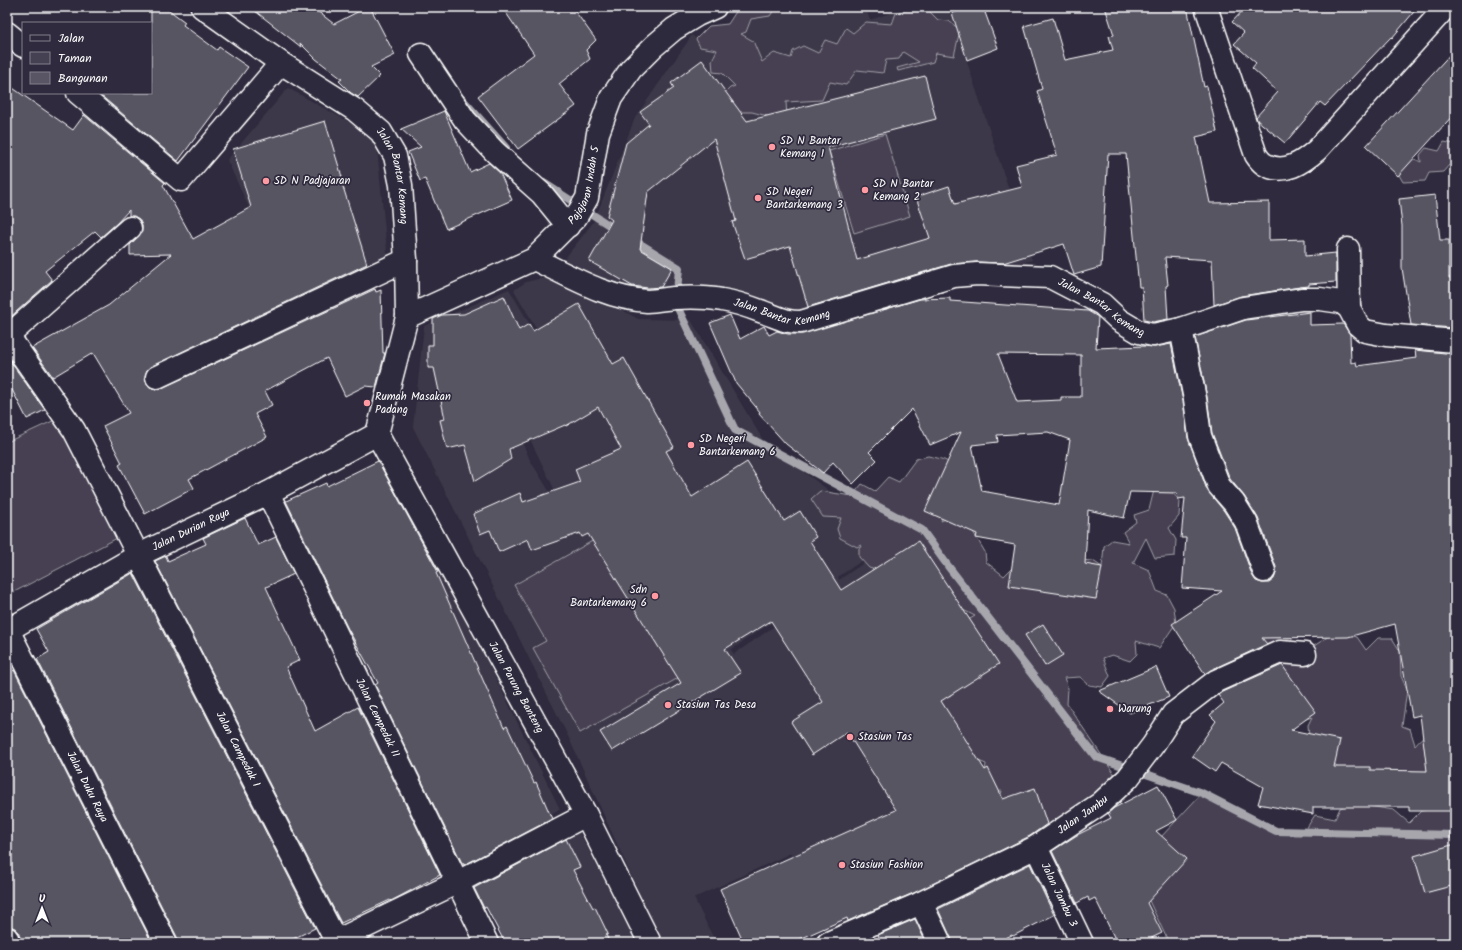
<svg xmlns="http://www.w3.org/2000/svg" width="1462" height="950" viewBox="0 0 1462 950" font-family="Kalam,sans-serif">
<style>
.built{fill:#3c3749;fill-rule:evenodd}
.green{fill:#464152;stroke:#a2a0a8}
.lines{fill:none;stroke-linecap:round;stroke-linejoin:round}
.stream{stroke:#a7a6ad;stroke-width:8}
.building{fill:#595564;stroke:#fff;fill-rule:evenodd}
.street-casing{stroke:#fff;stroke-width:25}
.secondary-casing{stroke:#fff;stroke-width:25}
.street{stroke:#2f2a3d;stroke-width:22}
.secondary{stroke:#2f2a3d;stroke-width:22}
.poi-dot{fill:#ff9aa2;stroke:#2f2a3d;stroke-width:1.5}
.labels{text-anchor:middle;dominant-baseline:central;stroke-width:3.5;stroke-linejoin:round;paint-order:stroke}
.poi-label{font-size:11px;fill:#fff;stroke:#2f2a3d;text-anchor:start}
.street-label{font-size:11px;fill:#fff;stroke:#2f2a3d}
</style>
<rect width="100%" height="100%" fill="#2f2a3d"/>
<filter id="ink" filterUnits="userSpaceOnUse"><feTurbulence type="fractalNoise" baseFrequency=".025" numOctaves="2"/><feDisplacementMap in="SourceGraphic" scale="8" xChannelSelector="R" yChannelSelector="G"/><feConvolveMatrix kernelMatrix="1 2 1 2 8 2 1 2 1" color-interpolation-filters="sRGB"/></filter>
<g filter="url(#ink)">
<!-- built -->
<g class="built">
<path d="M 764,7 L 865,7 L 870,20 L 908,7 L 949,7 L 1032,260 L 832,317 L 803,322 L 763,305 L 650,308 L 563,261 L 594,221 L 635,118 L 692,35 L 696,39 Z"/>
<path d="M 288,88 L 376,137 L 388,262 L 294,305 L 227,160 Z"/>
<path d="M 555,278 L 570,280 L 638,319 L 691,320 L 766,445 L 895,538 L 838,577 L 839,580 L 916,527 L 1054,706 L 876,830 L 906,902 L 828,940 L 791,853 L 694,898 L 716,943 L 662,943 L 567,734 L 413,427 L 424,326 L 509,289 L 549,357 L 491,385 L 493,398 L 503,398 L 530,460 L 578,538 L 504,386 L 555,360 L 514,290 L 526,282 L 538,279 ZM 807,602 L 808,603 L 734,654 L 731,650 L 755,633 Z"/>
<path d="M 442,569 L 560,809 L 502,840 L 384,587 Z"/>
<path d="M 579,832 L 638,943 L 553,943 L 514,862 Z"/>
</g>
<!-- green -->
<g class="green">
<path d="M 739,7 L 776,7 L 770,16 L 751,19 L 746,32 L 741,34 L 753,41 L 762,62 L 774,53 L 791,58 L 793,51 L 803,46 L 818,53 L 825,40 L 837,44 L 846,28 L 853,33 L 866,22 L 892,24 L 896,13 L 917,7 L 925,7 L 938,20 L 949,21 L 960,30 L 954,56 L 936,53 L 933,62 L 898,71 L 897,68 L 919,62 L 903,52 L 899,59 L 886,60 L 883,73 L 857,70 L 846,85 L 830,82 L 822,100 L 786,102 L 787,118 L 783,120 L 752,112 L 732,112 L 721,97 L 730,88 L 735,86 L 722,73 L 713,72 L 712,60 L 717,50 L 700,47 L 696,39 L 709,26 L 728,24 Z"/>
<path d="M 885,134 L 910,216 L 854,233 L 829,151 Z"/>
<path d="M 1444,142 L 1455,144 L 1455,167 L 1449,165 L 1443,172 L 1429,173 L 1425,181 L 1403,182 L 1395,168 L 1408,156 L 1421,162 L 1420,155 L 1426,148 L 1439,151 Z"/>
<path d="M 57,419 L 123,535 L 14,592 L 7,582 L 7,442 Z"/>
<path d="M 928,456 C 948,460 952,461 960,480 L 941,521 L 950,517 L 966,520 L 985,552 L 986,562 L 1004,576 L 1013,567 L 1076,560 L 1093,561 L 1102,567 L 1104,546 L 1112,540 L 1129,543 L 1123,532 L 1136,522 L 1134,515 L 1149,510 L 1154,490 L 1169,489 L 1180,501 L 1179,516 L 1169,528 L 1176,540 L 1175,556 L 1155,558 L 1146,538 L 1133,563 L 1149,570 L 1157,591 L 1167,595 L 1174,608 L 1176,623 L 1159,648 L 1136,641 L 1137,654 L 1130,661 L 1112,655 L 1103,658 L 1110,676 L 1102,687 L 1089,685 L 1080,677 L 1064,678 L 1068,688 L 1067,704 L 1121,784 L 1041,838 L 1034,829 L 999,801 L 1002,791 L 995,792 L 983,785 L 986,764 L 963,755 L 924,691 L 950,696 L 970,673 L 981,678 L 982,677 L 985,665 L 962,621 L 970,619 L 975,616 L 896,576 L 869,568 L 859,557 L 859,548 L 862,547 L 861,545 L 857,547 L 840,538 L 837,529 L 841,518 L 823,517 L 811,499 L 820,491 L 852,496 L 862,484 L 875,491 L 888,477 L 899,482 L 916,459 Z"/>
<path d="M 644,512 L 723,653 L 580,733 L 533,648 L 546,641 L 514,585 Z"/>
<path d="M 1453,610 L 1455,610 L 1455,670 L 1451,672 L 1455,676 L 1455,943 L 1169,943 L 1133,867 L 1202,793 L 1276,831 L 1304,832 L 1315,815 L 1335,819 L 1340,808 L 1354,804 L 1394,810 L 1409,823 L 1421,811 L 1442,809 L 1345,780 L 1333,761 L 1309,737 L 1308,725 L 1312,717 L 1297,722 L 1271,679 L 1253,677 L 1238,665 L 1235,643 L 1303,622 L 1286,649 L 1311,648 L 1335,632 L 1357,637 L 1366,650 L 1378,638 L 1392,638 L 1400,651 L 1401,676 L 1407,690 L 1402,726 L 1410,729 L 1415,745 C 1430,727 1437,732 1455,742 L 1448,721 Z"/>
</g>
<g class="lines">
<!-- stream -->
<g class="stream">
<path d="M 462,99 L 506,148"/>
<path d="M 544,183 L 618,231"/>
<path d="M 632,239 L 679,268 L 676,304 L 735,430 L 922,530 L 948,566 L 1096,757 L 1202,793 L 1276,831 L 1455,835"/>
</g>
</g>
<!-- building -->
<g class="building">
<path d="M 151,7 L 165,7 L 185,22 L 183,25 L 217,50 L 219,47 L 248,67 L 178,161 L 99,94 L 100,93 L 151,93 Z"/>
<path d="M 250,7 L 312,7 L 334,24 L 367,7 L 370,7 L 395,55 L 371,67 L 380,76 L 358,97 L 351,93 L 339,81 L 342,79 L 316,59 L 300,43 L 301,47 Z"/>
<path d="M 502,7 L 572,7 L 596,40 L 586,50 L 590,59 L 559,84 L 576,106 L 518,149 L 478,96 L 534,54 Z"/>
<path d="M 973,7 L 983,7 L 998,48 L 967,60 L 952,13 Z"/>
<path d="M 1105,7 L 1187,7 L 1204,87 L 1207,86 L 1217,132 L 1196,137 L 1210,203 L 1269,202 L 1269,240 L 1305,239 L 1305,256 L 1336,253 L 1336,282 L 1309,284 L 1309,286 L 1300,287 L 1241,296 L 1214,305 L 1212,260 L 1165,257 L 1168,285 L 1166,286 L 1168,319 L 1153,322 L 1144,320 L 1142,287 L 1139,287 L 1126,154 L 1108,154 L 1101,267 L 1074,275 L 1064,244 L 1003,263 L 976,262 L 951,264 L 808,307 L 790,246 L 745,259 L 732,222 L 736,221 L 714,139 L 648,192 L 640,249 L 672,268 L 661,287 L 648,288 L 632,286 L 589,261 L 612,220 L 607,216 L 626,143 L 649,124 L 640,112 L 674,88 L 671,83 L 702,60 L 747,121 L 925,76 L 936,119 L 828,147 L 857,260 L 930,238 L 916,197 L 949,186 L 955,204 L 1022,187 L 1016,165 L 1057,155 L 1037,91 L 1042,89 L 1024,26 L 1053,18 L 1065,60 L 1113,50 L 1109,36 L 1114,35 Z"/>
<path d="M 1246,7 L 1418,7 L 1392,38 L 1391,37 L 1325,106 L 1320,102 L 1285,143 L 1257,120 L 1256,117 L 1278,92 L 1252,68 L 1256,63 L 1234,44 L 1244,33 L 1232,22 Z"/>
<path d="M 1455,49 L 1455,113 L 1398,176 L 1366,146 Z"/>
<path d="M 7,84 L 73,130 L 84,115 L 165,183 L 163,185 L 193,239 L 251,207 L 233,149 L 325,121 L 342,177 L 340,177 L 367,264 L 152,366 L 147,370 L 145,376 L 146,382 L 150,387 L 156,389 L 162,388 L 375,289 L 376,292 L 381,290 L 383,353 L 385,353 L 376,387 L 365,386 L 345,396 L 327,358 L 265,391 L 272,405 L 255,414 L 267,437 L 189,479 L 194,488 L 145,514 L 119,465 L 122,463 L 103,426 L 129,413 L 93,353 L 53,377 L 32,348 L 109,305 L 171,254 L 130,255 L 130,245 L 142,232 L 142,226 L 139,219 L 134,216 L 129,216 L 129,210 L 117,223 L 101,237 L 95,231 L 45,271 L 52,280 L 7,320 Z"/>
<path d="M 444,111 L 470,172 L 489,163 L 500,173 L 512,200 L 446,229 L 425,179 L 420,181 L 408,152 L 421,147 L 401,129 Z"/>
<path d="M 1435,195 L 1440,240 L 1449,240 L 1449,278 L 1455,277 L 1455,328 L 1411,325 L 1402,268 L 1402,226 L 1399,199 Z"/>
<path d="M 504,296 L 519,330 L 529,324 L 533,331 L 579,304 L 613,364 L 624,358 L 674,447 L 666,451 L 692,497 L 747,462 L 784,521 L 800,511 L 816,537 L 810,541 L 841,590 L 918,541 L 999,664 L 941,701 L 985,770 L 988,768 L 1003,799 L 1035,788 L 1047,824 L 1030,836 L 916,892 L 848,921 L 847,918 L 791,943 L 744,943 L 720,889 L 896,810 L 847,732 L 812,755 L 791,722 L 823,702 L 771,621 L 725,649 L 741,673 L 612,751 L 600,732 L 681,683 L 588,534 L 582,537 L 580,533 L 532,550 L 528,539 L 499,552 L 490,530 L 480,534 L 473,514 L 520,493 L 523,502 L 580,482 L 575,469 L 621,449 L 598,407 L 566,426 L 565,425 L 509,449 L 511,459 L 475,481 L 465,445 L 447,449 L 440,420 L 445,419 L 434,368 L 428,368 L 428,345 L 433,345 L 433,319 L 442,315 L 464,314 Z"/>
<path d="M 950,298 L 950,301 L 1088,311 L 1098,317 L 1096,348 L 1145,346 L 1155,347 L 1171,344 L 1183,401 L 1188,438 L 1207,490 L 1224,511 L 1235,528 L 1252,575 L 1256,581 L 1262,583 L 1269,583 L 1274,579 L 1276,573 L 1276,567 L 1258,518 L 1244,496 L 1230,479 L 1212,433 L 1207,397 L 1195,337 L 1246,320 L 1310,312 L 1310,325 L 1343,324 L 1350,334 L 1351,363 L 1356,362 L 1357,366 L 1416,358 L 1415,350 L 1455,354 L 1454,811 L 1409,811 L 1409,807 L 1313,807 L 1313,814 L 1258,804 L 1263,787 L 1221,763 L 1215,772 L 1192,756 L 1216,721 L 1210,715 L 1224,703 L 1218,695 L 1222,692 L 1282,665 L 1316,712 L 1291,730 L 1340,740 L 1334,767 L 1370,767 L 1370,770 L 1427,771 L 1420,715 L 1412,717 L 1395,624 L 1348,637 L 1262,638 L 1267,644 L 1211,670 L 1205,674 L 1172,624 L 1222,591 L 1182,588 L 1186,538 L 1181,538 L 1185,498 L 1178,499 L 1177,493 L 1130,492 L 1124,518 L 1088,510 L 1085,564 L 1102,567 L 1096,599 L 1009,586 L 1015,545 L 976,538 L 977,534 L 925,511 L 961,432 L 930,445 L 912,409 L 869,452 L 877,460 L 853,484 L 833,462 L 823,473 L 786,444 L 759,414 L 760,412 L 736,383 L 710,323 L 730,315 L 740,339 L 764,326 L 769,335 L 777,331 L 788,334 L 801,334 L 920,299 ZM 998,354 L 1081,355 L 1081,397 L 1061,397 L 1061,400 L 1017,402 ZM 1048,432 L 1070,440 L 1059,505 L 982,491 L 972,445 L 998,442 L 997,435 Z"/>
<path d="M 10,361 L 45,410 L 27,419 L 7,380 L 7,363 Z"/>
<path d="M 378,461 L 438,572 L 436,573 L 504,728 L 507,726 L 534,783 L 536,782 L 552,819 L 464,865 L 463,863 L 462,863 L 375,685 L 378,683 L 348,629 L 286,501 L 326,483 L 327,486 Z"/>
<path d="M 245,518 L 258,545 L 276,537 L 294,574 L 266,587 L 300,660 L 286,667 L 315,731 L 358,707 L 440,875 L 391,901 L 390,900 L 341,923 L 155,561 L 166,556 L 168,561 L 206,544 L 203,538 Z"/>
<path d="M 133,573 L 315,928 L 285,943 L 178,943 L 177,937 L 37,659 L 49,652 L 36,629 Z"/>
<path d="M 1043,624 L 1063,655 L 1045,666 L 1025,635 Z"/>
<path d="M 1156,667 L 1169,697 L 1130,713 L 1099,691 Z"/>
<path d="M 14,670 L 152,943 L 21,943 L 19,933 L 15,928 L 7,926 L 7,674 Z"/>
<path d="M 1158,785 L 1177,820 L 1156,831 L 1187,859 L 1147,903 L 1162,933 L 1141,943 L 1117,943 L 1095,898 L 1089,901 L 1088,897 L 1077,903 L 1052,851 L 1077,835 L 1111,818 L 1108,813 L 1114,808 Z"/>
<path d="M 566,839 L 580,867 L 573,870 L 593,908 L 595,907 L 608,934 L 606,935 L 610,943 L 505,943 L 486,907 L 484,908 L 474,888 Z"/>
<path d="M 1455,844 L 1455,885 L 1425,893 L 1414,856 Z"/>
<path d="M 1030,864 L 1054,915 L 1013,936 L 1012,935 L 995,943 L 952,943 L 951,938 L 938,909 Z"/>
<path d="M 915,919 L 926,943 L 882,943 L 878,935 Z"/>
</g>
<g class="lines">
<!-- street casing -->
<g class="street-casing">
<g id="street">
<path d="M 1206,7 L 1256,155 C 1258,158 1261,162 1264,164 C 1284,176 1303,162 1317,150 L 1446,7"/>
<path d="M 7,33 L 23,46"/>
<path d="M 421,54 L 465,120 L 495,152 L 542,194 L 568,226"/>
<path d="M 78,93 L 181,180 L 281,63"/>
<path d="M 1348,249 L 1349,308"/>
<path id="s1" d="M 534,259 C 570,276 605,298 647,301 C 655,301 665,299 674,298 C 690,297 706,297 722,300 C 736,302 750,307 763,312 C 778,317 783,322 801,322 L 954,276 L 977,274 L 1050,277 L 1102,304 L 1119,320 L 1139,332 L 1153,335 L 1181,329 L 1243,308 L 1302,299 L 1320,299 L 1341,302 L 1349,308 L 1358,325 L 1365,331 L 1386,335 L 1455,341"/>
<path id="s2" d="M 407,317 L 534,259 L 576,217 L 587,198 L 598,133 L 611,98 L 631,69 L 654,46 L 674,29 L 697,15 L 715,7"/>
<path d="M 1181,329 L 1195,399 L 1200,436 L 1219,486 L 1234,503 L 1246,522 L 1264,571"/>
<path id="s3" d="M 7,334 L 74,430 L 337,943"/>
<path d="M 7,337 L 130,228"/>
<path d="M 157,377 L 406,260"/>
<path id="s4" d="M 268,493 L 487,943"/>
<path id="s5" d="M 7,631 L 8,630 L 166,943"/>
<path id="s6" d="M 1036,847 L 1082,943"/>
<path d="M 921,903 L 940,943"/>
<path d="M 7,938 L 9,943"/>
<path d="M 332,943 L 458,882 L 586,815"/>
<path id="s7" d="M 828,943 L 921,903 L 1036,847 L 1100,804 L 1128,778 L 1153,745 L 1173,714 L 1216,681 L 1280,652 L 1305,654"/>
</g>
</g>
<!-- secondary casing -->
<g class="secondary-casing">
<g id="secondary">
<path id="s8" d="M 202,7 L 281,63 L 355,110 L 381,132 L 395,156 L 401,185 L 406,260 L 407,317 L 377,434"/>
<path id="s9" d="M 377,434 L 586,815 L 650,943"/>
<path id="s10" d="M 7,628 L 8,630 L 139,555 L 268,493 L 377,434"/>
</g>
</g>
<!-- street -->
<use href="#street" class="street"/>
<!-- secondary -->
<use href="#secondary" class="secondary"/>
</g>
</g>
<!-- markers -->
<g class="poi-dot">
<circle cx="772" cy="147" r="4"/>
<circle cx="266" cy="181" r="4"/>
<circle cx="865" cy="190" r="4"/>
<circle cx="758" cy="198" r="4"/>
<circle cx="367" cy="403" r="4"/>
<circle cx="691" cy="445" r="4"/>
<circle cx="655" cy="596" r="4"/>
<circle cx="668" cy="705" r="4"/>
<circle cx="1110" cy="709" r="4"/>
<circle cx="850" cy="737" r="4"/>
<circle cx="842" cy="865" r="4"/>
</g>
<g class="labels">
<!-- poi labels -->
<g class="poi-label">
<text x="780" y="141">SD N Bantar<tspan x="780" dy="13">Kemang 1</tspan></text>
<text x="274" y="181">SD N Padjajaran</text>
<text x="873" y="184">SD N Bantar<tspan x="873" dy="13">Kemang 2</tspan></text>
<text x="766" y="192">SD Negeri<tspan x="766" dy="13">Bantarkemang 3</tspan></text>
<text x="375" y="397">Rumah Masakan<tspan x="375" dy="13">Padang</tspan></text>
<text x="699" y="439">SD Negeri<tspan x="699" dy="13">Bantarkemang 6</tspan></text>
<text x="647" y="590" text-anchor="end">Sdn<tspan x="647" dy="13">Bantarkemang 6</tspan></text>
<text x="676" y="705">Stasiun Tas Desa</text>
<text x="1118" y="709">Warung</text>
<text x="858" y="737">Stasiun Tas</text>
<text x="850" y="865">Stasiun Fashion</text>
</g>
<!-- street labels -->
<g class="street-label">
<text stroke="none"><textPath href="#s8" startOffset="265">Jalan Bantar Kemang</textPath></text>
<text stroke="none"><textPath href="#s2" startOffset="232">Pajajaran Indah 5</textPath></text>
<text stroke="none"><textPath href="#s1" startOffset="259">Jalan Bantar Kemang</textPath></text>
<text stroke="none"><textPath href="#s1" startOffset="595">Jalan Bantar Kemang</textPath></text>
<text stroke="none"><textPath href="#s10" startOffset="211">Jalan Durian Raya</textPath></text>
<text stroke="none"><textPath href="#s9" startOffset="289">Jalan Parung Banteng</textPath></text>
<text stroke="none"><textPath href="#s4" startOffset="250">Jalan Cempedak II</textPath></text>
<text stroke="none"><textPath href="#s3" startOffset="476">Jalan Campedak 1</textPath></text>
<text stroke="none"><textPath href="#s5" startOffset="177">Jalan Duku Raya</textPath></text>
<text stroke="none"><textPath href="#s7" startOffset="286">Jalan Jambu</textPath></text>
<text stroke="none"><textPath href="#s6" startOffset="53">Jalan Jambu 3</textPath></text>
</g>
</g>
<!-- margin -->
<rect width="1462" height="950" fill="none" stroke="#2f2a3d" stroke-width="24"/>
<rect x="12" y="12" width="1438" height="926" fill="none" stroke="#fff" stroke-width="1.5" filter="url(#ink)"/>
<!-- legend -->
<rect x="22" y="22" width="130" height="72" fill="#2f2a3d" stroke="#827f8b"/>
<rect x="30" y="35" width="20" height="6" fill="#2f2a3d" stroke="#827f8b"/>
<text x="58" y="42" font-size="12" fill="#ffffff">Jalan</text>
<rect x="30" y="52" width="20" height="12" fill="#464152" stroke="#827f8b"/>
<text x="58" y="62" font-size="12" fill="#ffffff">Taman</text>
<rect x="30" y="72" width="20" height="12" fill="#595564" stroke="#827f8b"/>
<text x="58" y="82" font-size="12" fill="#ffffff">Bangunan</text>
<!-- north arrow -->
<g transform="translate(42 908)" stroke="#2f2a3d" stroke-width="3" paint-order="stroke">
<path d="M0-3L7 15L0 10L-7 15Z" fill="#ffffff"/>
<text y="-6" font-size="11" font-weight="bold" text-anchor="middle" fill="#ffffff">U</text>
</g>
</svg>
